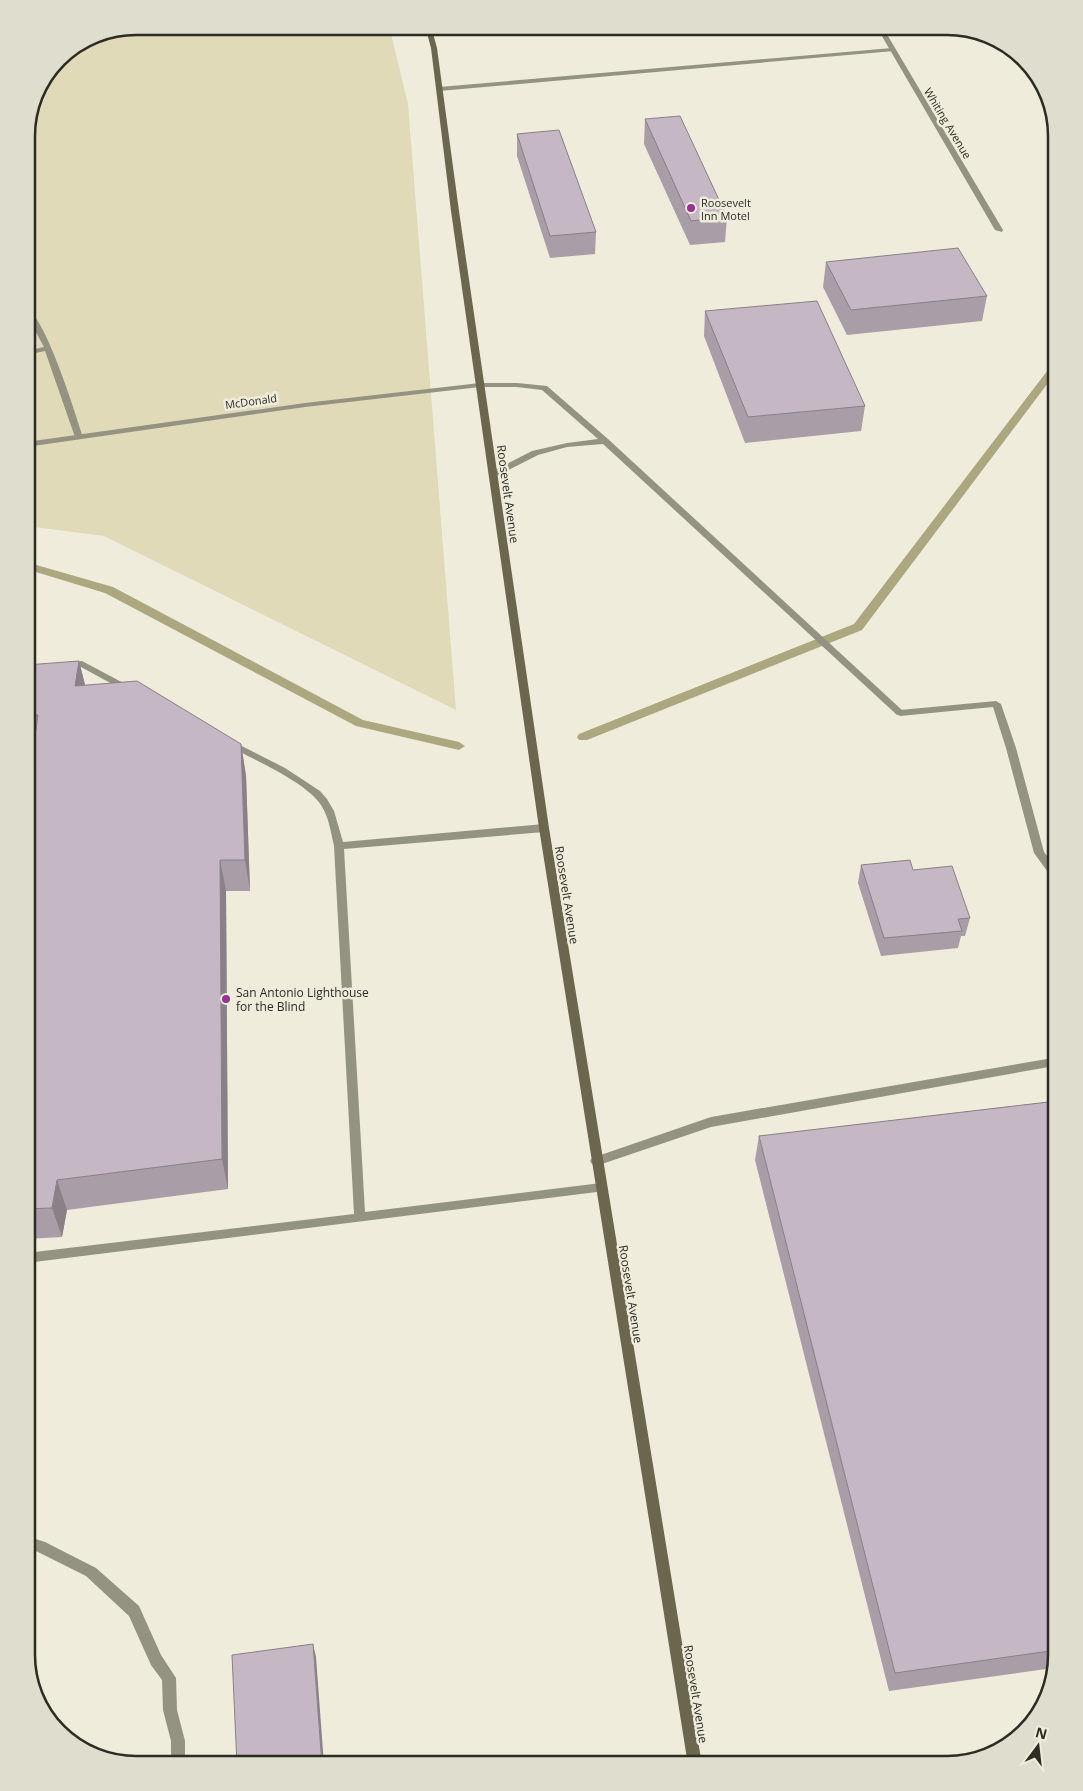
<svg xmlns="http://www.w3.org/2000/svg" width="1083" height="1791" viewBox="0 0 1083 1791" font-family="'Open Sans',sans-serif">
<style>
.green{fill:#e0dab8}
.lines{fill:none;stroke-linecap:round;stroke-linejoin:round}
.stream{fill:#ada780;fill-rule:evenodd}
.service{fill:#949281;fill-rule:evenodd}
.minor{fill:#949281;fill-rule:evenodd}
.secondary{fill:#6b674f;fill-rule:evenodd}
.wall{fill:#a99da8}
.shaded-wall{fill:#8a8088}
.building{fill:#c5b7c3;stroke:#8a8088}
.poi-dot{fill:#993194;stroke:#efecdc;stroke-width:2}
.labels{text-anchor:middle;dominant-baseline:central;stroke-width:5;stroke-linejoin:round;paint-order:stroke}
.far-street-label{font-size:11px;fill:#2c2b24;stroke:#efecdc}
.far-poi-label{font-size:11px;fill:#2c2b24;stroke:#efecdc;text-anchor:start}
.street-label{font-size:12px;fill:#2c2b24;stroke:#efecdc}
.poi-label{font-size:12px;fill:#2c2b24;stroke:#efecdc;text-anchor:start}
.rim{fill:none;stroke:#2c2b24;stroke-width:2.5}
</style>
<rect width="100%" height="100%" fill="#efecdc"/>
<!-- green -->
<path class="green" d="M 136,26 L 389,26 L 408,104 L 456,710 L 104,536 L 26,526 L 26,129 L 35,94 L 59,58 L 94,35 Z"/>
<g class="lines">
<!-- stream -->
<g class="stream">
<path d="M 1057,361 L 1057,371 L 862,630 L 587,740 L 579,740 L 577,737 L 579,734 L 854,624 L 1054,362 Z"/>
<path d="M 26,562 L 113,587 L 363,720 L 459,742 L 465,746 L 459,750 L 356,726 L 105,593 L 26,569 Z"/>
</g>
<!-- service -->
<g class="service">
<path d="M 892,48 L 895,50 L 894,51 L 439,91 L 436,89 L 439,87 Z"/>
<path d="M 26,309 C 45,314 76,416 83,437 L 82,439 L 79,439 L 75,437 L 45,351 L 26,355 L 26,351 L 44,347 L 26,314 Z"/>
<path d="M 82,661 L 131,687 L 133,689 L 131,691 L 125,691 L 81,667 L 67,668 L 62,665 L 67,662 Z"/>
<path d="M 996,701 L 1001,704 L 1016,748 L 1044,852 L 1057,869 L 1057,880 L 1053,879 L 1034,853 L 1006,748 L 993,707 L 900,716 L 895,713 L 900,710 Z"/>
<path d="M 232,741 L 285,768 L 320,791 L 327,799 L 334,811 L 343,842 L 544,824 L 549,828 L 544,832 L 344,849 L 365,1212 L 601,1183 L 605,1185 L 607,1188 L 605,1191 L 26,1263 L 26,1253 L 354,1214 L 334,846 C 331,833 329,817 321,805 C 306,782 254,760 229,746 L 227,744 Z"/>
<path d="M 1057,1054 L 1057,1064 L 1049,1067 L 711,1127 L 596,1166 L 592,1164 L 590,1161 L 592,1158 L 711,1117 L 1047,1059 Z"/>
</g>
<!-- minor -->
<g class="minor">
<path d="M 876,26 L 882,26 L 1003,230 L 1002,232 L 995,230 Z"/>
<path d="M 480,383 L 517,383 L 547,386 L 608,439 L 903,711 L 905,713 L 903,715 L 897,715 L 603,444 L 567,447 L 538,455 L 495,477 L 489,477 L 489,473 L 532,451 L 567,443 L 598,439 L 542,390 L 517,387 L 480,387 L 305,407 L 26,447 L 26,442 L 305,403 Z"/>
<path d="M 26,1536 L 45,1542 L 96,1568 L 139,1606 L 161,1655 L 176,1678 L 177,1710 L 185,1741 L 185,1765 L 171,1765 L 171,1741 L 163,1710 L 162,1680 L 151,1665 L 129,1616 L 86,1576 L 38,1552 L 26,1548 Z"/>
</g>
<!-- secondary -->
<path class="secondary" d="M 425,26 L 431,26 L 437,48 L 459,211 L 549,828 L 702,1765 L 688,1765 L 539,828 L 451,211 L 431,48 Z"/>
</g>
<!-- wall -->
<g class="wall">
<path d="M 645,119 L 727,217 L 725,242 L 690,245 L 644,144 Z"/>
<path d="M 517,134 L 596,232 L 595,254 L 550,258 L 517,156 Z"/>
<path d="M 826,262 L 987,296 L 982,321 L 847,335 L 823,287 Z"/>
<path d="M 705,311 L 865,406 L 861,431 L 745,443 L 704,336 Z"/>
<path d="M 79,661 L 85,685 L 241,744 L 246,776 L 250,891 L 226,891 L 228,1189 L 67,1210 L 62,1237 L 26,1239 L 26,778 L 29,778 L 34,747 L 28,747 L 26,741 L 26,715 Z"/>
<path d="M 861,865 L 913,870 L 970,918 L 965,936 L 961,936 L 958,948 L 881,956 L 858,883 Z"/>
<path d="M 1057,1101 L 1057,1655 L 1053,1668 L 889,1691 L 755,1160 L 759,1136 Z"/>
</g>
<!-- shaded-wall -->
<g class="shaded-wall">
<path d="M 79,661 L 87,693 L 75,686 Z"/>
<path d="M 241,744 L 246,776 L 250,891 L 245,860 Z"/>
<path d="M 220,860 L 226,891 L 228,1189 L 222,1159 Z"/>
<path d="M 57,1180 L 67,1210 L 62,1237 L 52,1208 Z"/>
<path d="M 313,1644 L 316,1657 L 324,1765 L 322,1765 Z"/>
</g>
<!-- building -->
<g class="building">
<path d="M 680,116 L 727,217 L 691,221 L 645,119 Z"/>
<path d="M 559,130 L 596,232 L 550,236 L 517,134 Z"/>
<path d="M 958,248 L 987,296 L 851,310 L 826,262 Z"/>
<path d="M 817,301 L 865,406 L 748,417 L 705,311 Z"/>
<path d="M 79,661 L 75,686 L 137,681 L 241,744 L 245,860 L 220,860 L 222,1159 L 57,1180 L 52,1208 L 26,1209 L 26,778 L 29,778 L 38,715 L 26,715 L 26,665 Z"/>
<path d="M 910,860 L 913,870 L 952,866 L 970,918 L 958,919 L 962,931 L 884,938 L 861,865 Z"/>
<path d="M 1057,1101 L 1057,1650 L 895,1673 L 759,1136 Z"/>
<path d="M 313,1644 L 322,1765 L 237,1765 L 232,1655 Z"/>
</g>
<!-- markers -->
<g class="poi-dot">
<circle cx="691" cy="208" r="5"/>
<circle cx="226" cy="999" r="5"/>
</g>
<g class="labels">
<!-- far-street labels -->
<g class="far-street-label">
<text transform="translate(948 123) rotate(59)">Whiting Avenue</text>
<text transform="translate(251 401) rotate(-8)">McDonald</text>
</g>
<!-- far-poi labels -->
<g class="far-poi-label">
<text x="701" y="202">Roosevelt<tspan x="701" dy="13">Inn Motel</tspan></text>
</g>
<!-- street labels -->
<g class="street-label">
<text transform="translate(508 494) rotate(82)">Roosevelt Avenue</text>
<text transform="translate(567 895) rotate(81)">Roosevelt Avenue</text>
<text transform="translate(631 1294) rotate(81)">Roosevelt Avenue</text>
<text transform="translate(696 1694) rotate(81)">Roosevelt Avenue</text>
</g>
<!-- poi labels -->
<g class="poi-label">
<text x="236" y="992">San Antonio Lighthouse<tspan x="236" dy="14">for the Blind</tspan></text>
</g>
</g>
<!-- crop -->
<path d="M0 0H1083V1791H0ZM136 35H947A101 101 0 0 1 1048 136V1655A101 101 0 0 1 947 1756H136A101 101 0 0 1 35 1655V136A101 101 0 0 1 136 35Z" fill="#dfddcd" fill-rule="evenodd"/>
<path class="rim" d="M136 35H947A101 101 0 0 1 1048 136V1655A101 101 0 0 1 947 1756H136A101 101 0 0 1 35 1655V136A101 101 0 0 1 136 35Z"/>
<!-- north arrow -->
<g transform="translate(1038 1746) rotate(15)" stroke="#efecdc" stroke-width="4" paint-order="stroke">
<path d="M0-4L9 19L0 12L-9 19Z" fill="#2c2b24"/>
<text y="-8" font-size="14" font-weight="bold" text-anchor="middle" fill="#2c2b24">N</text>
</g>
</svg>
